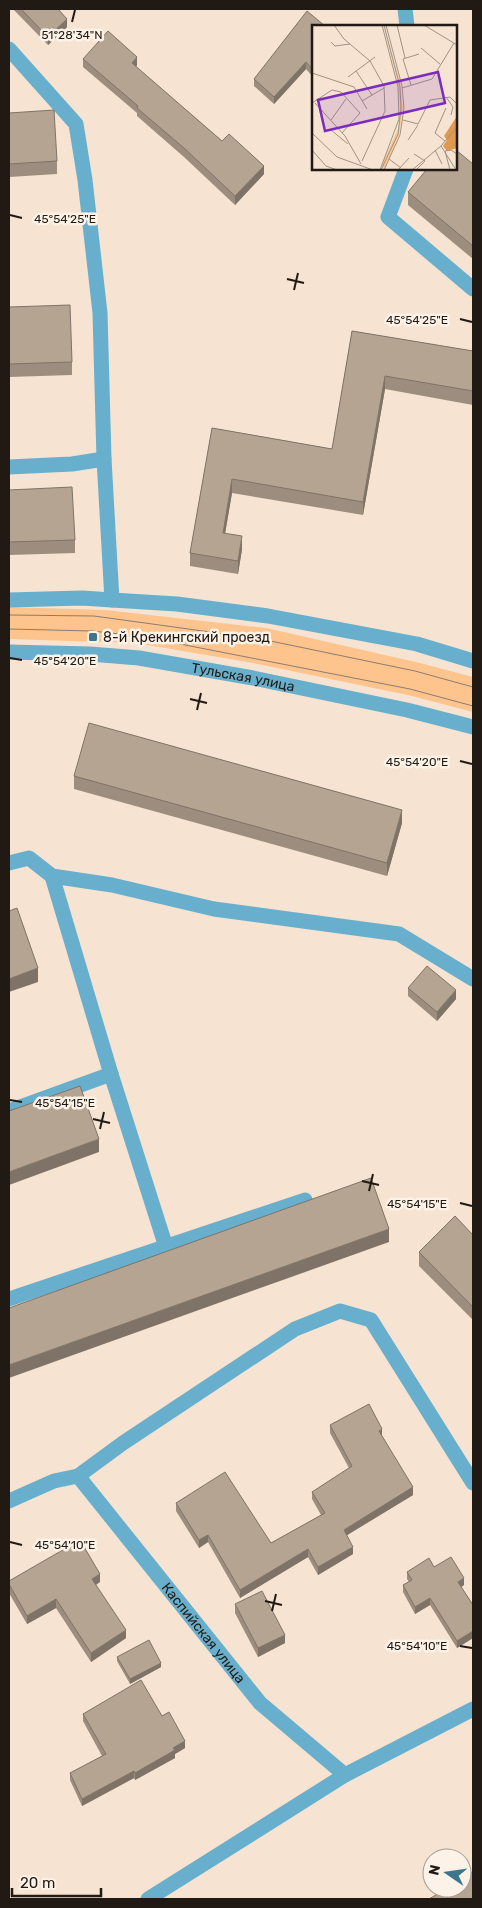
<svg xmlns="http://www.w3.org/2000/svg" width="482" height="1908" viewBox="0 0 482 1908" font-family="Rubik,sans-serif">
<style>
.green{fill:#fdc48d}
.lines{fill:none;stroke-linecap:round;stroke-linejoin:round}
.minor{stroke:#67afcc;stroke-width:15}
.tram{stroke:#8a7d71;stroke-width:1}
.wall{fill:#9d8d7e}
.shaded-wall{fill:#7f7367}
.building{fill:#b6a493;stroke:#7f7367}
.ticks{fill:none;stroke:#211a14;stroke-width:2}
.poi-dot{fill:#3b768e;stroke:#fdf2e7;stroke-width:2}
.labels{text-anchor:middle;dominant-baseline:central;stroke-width:5;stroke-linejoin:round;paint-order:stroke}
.poi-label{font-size:14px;fill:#211a14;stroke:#fdf2e7;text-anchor:start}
.street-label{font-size:14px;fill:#211a14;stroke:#fdf2e7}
.inset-road{fill:none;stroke:#a19385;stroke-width:1}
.view{fill:#7b2cbf;fill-opacity:0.15;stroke:#7b2cbf;stroke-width:2.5}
.inset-edge{fill:none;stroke:#211a14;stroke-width:2.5}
.ticks-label{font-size:12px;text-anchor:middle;fill:#211a14;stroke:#fdf2e7;stroke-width:5;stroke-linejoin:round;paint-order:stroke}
</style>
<rect width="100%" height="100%" fill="#f6e3d1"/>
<!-- green -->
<path class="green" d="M 9,607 L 105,610 L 266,628 L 420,663 L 473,677 L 473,712 L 408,695 L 253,663 L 136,643 L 9,639 Z"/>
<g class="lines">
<!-- minor -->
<g class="minor">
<path d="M 405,9 L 407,26"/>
<path d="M 9,49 L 76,124 L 85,180 L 100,313 L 104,459 L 112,600"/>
<path d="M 406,169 L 388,217 L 473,289"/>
<path d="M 9,467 L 72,464 L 104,459"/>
<path d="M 9,600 L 82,598 L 112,600 L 177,604 L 268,616 L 417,644 L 473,661"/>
<path id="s1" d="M 9,652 L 90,654 L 139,658 L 253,678 L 407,710 L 473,727"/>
<path d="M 9,863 L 29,858 L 52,876 L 112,885 L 214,909 L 399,934 L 473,979"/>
<path d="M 52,876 L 111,1074 L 166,1247"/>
<path d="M 9,1111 L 111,1074"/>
<path d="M 9,1299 L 305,1200"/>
<path id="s2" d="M 78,1476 L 260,1703 L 345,1775"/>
<path d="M 9,1501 L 54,1481 L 78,1476 L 123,1443 L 295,1329 L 340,1311 L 371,1320 L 473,1483"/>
<path d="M 148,1899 L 345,1775 L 473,1709"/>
</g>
<!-- tram -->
<g class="tram">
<path d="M 9,615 L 94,616 L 261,639 L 415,671 L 473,687"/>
<path d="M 9,629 L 92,631 L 139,636 L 410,689 L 473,706"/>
</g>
</g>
<!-- wall -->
<g class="wall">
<path d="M 13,9 L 58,9 L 67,27 L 48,45 Z"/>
<path d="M 313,26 L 313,77 L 306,69 L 274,104 L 254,86 L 254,79 Z"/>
<path d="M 83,59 L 137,65 L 136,67 L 222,141 L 264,174 L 235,205 L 184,157 L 137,116 L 137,113 L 83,67 Z"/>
<path d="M 9,113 L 57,161 L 57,174 L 9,177 Z"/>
<path d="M 473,164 L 473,259 L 408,205 L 408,192 Z"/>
<path d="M 9,307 L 72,362 L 72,375 L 9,377 Z"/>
<path d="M 352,331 L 473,351 L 473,405 L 385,389 L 363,515 L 232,493 L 225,533 L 242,549 L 238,574 L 190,566 L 190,553 L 212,428 L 332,449 Z"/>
<path d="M 9,490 L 75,540 L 75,553 L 9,555 Z"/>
<path d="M 74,776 L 402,823 L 387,876 L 74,789 Z"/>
<path d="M 408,988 L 456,999 L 437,1021 L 408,996 Z"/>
<path d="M 473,1235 L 473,1320 L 419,1266 L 419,1252 Z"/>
<path d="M 330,1425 L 382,1437 L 413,1495 L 347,1535 L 353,1554 L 318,1575 L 308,1557 L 240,1598 L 208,1542 L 199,1548 L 176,1511 L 176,1503 L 271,1543 L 321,1515 L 312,1499 L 312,1492 L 349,1468 L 330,1433 Z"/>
<path d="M 434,1567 L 464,1585 L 461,1587 L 473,1605 L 473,1638 L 457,1648 L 430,1605 L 415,1614 L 403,1592 L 403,1585 L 409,1582 L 407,1579 L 407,1572 Z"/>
<path d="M 9,1581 L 100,1582 L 96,1585 L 126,1638 L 91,1662 L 56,1608 L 27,1624 L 9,1593 Z"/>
<path d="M 235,1604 L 285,1643 L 258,1657 L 235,1613 Z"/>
<path d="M 117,1657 L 161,1667 L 130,1684 L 117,1661 Z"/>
<path d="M 83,1714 L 162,1716 L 185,1748 L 175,1754 L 175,1758 L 135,1780 L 134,1778 L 82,1806 L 70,1780 L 70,1773 L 102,1756 L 83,1721 Z"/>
</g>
<!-- shaded-wall -->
<g class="shaded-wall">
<path d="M 67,19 L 67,27 L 48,45 L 48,37 Z"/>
<path d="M 137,57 L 137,65 L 132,72 L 132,63 Z"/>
<path d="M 306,62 L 306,69 L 274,104 L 274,97 Z"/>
<path d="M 264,166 L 264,174 L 235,205 L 235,196 Z"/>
<path d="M 385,376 L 385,389 L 363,515 L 363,502 Z"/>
<path d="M 232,479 L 232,493 L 223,546 L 223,533 Z"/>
<path d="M 242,536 L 242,549 L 238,574 L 238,561 Z"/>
<path d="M 402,810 L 402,823 L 387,876 L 387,863 Z"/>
<path d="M 38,968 L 38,982 L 9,992 L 9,979 Z"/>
<path d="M 456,990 L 456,999 L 437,1021 L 437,1012 Z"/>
<path d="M 99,1139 L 99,1152 L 9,1185 L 9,1172 Z"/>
<path d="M 389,1229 L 389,1242 L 9,1378 L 9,1365 Z"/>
<path d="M 382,1429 L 382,1437 L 379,1431 Z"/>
<path d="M 413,1487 L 413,1495 L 344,1537 L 344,1530 Z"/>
<path d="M 208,1535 L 208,1542 L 199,1548 L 199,1540 Z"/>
<path d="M 353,1547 L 353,1554 L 318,1575 L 318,1567 Z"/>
<path d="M 308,1549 L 308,1557 L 240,1598 L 240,1590 Z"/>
<path d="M 100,1574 L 100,1582 L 92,1587 L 92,1579 Z"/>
<path d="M 464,1578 L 464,1585 L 458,1589 L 458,1582 Z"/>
<path d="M 430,1598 L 430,1605 L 415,1614 L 415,1607 Z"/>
<path d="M 56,1599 L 56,1608 L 27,1624 L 27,1616 Z"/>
<path d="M 126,1630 L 126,1638 L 91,1662 L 91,1653 Z"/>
<path d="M 473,1631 L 473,1638 L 457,1648 L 457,1641 Z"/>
<path d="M 285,1635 L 285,1643 L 258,1657 L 258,1648 Z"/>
<path d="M 161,1663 L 161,1667 L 130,1684 L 130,1679 Z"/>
<path d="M 185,1741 L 185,1748 L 175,1754 L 175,1758 L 135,1780 L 135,1773 L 173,1748 Z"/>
<path d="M 134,1771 L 134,1778 L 82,1806 L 82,1799 Z"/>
</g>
<!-- building -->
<g class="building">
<path d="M 21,9 L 58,9 L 67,19 L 48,37 Z"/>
<path d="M 307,11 L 325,26 L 313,26 L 313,70 L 306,62 L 274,97 L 254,79 Z"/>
<path d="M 108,31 L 137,57 L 132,63 L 222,141 L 229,134 L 264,166 L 235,196 L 184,148 L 137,108 L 138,106 L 83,59 Z"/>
<path d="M 54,110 L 57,161 L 9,164 L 9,113 Z"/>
<path d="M 456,150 L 473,164 L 473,246 L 408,192 L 427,169 L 456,169 Z"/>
<path d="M 70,305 L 72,362 L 9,364 L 9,307 Z"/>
<path d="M 352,331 L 473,351 L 473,391 L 385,376 L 363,502 L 232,479 L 223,533 L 242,536 L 238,561 L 190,553 L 212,428 L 332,449 Z"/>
<path d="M 72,487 L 75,540 L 9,542 L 9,490 Z"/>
<path d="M 89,723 L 402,810 L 387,863 L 74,776 Z"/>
<path d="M 17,908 L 38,968 L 9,979 L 9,911 Z"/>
<path d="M 427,966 L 456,990 L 437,1012 L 408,988 Z"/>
<path d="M 80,1086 L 99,1139 L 9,1172 L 9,1111 Z"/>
<path d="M 371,1178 L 389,1229 L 9,1365 L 9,1308 Z"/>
<path d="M 455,1216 L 473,1235 L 473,1307 L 419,1252 Z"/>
<path d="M 369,1404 L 382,1429 L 379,1431 L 413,1487 L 344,1530 L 353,1547 L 318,1567 L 308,1549 L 240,1590 L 208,1535 L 199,1540 L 176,1503 L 225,1472 L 271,1543 L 325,1513 L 312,1492 L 352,1466 L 330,1425 Z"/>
<path d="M 80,1540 L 100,1574 L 92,1579 L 126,1630 L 91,1653 L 56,1599 L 27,1616 L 9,1584 L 9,1581 Z"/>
<path d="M 451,1557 L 464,1578 L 458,1582 L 473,1605 L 473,1631 L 457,1641 L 430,1598 L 415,1607 L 403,1585 L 412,1580 L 407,1572 L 429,1558 L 434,1567 Z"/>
<path d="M 262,1591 L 285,1635 L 258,1648 L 235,1604 Z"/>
<path d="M 149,1640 L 161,1663 L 130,1679 L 117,1657 Z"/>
<path d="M 141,1680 L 162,1716 L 169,1712 L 185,1741 L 173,1748 L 175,1750 L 135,1773 L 134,1771 L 82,1799 L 70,1773 L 106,1754 L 83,1714 Z"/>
<path d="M 473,1872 L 473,1899 L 429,1899 L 448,1888 L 462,1888 L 462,1879 Z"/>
</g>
<!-- ticks -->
<path class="ticks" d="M 72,22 L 75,10M 10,215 L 22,218M 287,279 L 304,283M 294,290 L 298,273M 460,319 L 472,322M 10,658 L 22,660M 190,699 L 207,703M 197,710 L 201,693M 460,761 L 472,764M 10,1100 L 22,1102M 93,1119 L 110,1123M 100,1129 L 104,1112M 362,1181 L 379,1185M 369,1191 L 373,1174M 460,1203 L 472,1206M 10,1542 L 22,1545M 265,1601 L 282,1605M 272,1611 L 276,1594M 460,1646 L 472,1648"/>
<!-- markers -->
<rect class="poi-dot" x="88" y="632" width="10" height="10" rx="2.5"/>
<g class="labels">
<!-- poi labels -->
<g class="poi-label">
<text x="103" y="637">8-й Крекингский проезд</text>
</g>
<!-- street labels -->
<g class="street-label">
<text stroke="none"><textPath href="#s1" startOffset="236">Тульская улица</textPath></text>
<text stroke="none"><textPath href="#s2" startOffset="201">Каспийская улица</textPath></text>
</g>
</g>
<!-- overview -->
<g transform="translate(312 25)">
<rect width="145" height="145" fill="#f6e3d1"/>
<path d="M 71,0 L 88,56 L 91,83 L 87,110 L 72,145 L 70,139 L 87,102 L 88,83 L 86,57 Z" fill="#fdc48d"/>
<path d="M 145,91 L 145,123 L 135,126 L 131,121 L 135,115 L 132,111 Z" fill="#e0994d"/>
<path class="inset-road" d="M 22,0 L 32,14 L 58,36 L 72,61 L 73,86 L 50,136M 85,0 L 93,33M 112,0 L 145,20M 19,17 L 23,21 L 38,19M 109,23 L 128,39M 44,46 L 60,70M 0,48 L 42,62 L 55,84M 36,52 L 63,32M 99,60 L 91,34 L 107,29M 90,63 L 120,54 L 142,18M 134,72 L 141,82 L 139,90M 50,76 L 72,63M 0,78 L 20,65 L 29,67 L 48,88 L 30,108M 3,78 L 33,111 L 49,139M 19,95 L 34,74M 91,95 L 106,99 L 118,75 L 138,72 L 145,79M 19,105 L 36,119M 0,108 L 25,132 L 61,145M 96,115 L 106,100M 133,116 L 123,108 L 134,83M 129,121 L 144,145M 0,125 L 14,141 L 25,145M 123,125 L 130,139M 102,129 L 113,136 L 104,145M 77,134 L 89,143M 68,145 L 87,94 L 86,62 L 70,0M 69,145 L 86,109 L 89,83 L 88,62 L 72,0M 72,145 L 88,110 L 92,83 L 90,61 L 74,0M 86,145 L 97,133M 100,145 L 129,121 L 145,102M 138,145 L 133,126 L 139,125 L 145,129"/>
<path class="view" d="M 126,47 L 133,78 L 13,106 L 6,75 Z"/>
<rect width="145" height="145" class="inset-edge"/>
</g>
<g class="ticks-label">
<text x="72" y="39">51°28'34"N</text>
<text x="65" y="223">45°54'25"E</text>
<text x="417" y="324">45°54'25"E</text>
<text x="65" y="665">45°54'20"E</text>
<text x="417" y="766">45°54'20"E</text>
<text x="65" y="1107">45°54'15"E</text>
<text x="417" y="1208">45°54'15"E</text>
<text x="65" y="1549">45°54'10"E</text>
<text x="417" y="1650">45°54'10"E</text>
</g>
<!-- border -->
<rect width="482" height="1908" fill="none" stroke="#211a14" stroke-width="20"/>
<!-- north arrow -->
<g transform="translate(447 1873) rotate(283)"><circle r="24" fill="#fdf2e7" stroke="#a59c93"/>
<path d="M0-4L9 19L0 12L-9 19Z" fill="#3b768e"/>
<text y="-8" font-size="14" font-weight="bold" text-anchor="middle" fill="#211a14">N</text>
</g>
<!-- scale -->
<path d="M12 1888v8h89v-8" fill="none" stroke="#211a14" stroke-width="2.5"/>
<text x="20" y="1888" font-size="15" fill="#211a14" stroke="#fdf2e7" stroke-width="4" paint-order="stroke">20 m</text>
</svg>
